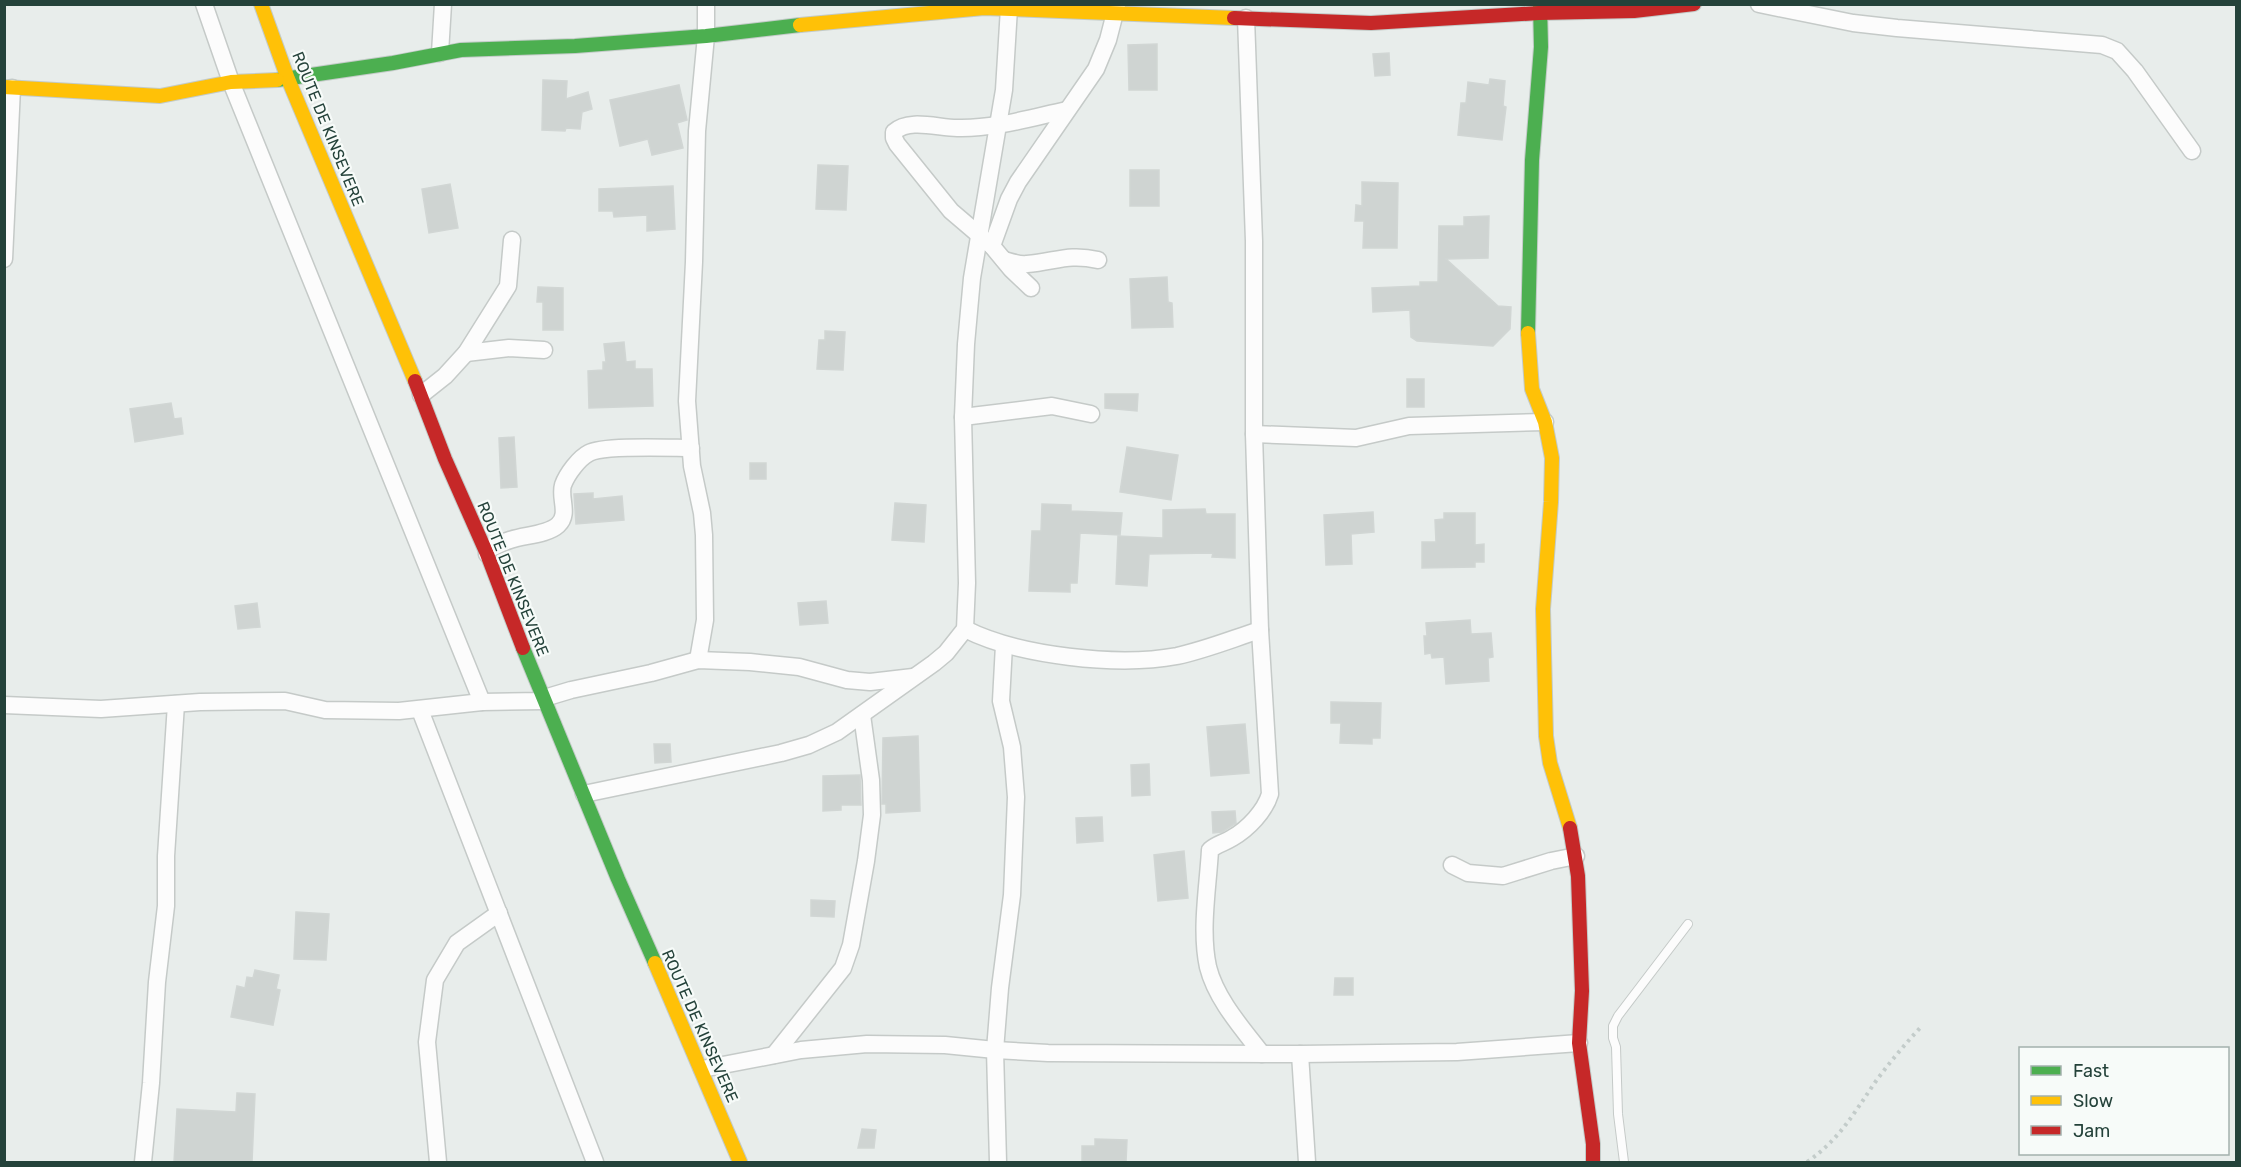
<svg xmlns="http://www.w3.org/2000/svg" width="2241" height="1167" viewBox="0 0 2241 1167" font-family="Rubik,sans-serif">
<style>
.building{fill:#cfd4d2;stroke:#d1d6d4;stroke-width:1.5}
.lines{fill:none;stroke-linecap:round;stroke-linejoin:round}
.lane-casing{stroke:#c5cac8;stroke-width:10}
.street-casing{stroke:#c5cac8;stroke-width:19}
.fast-casing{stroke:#c3cbc8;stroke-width:16}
.slow-casing{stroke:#c3cbc8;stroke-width:16}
.jam-casing{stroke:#c3cbc8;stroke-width:16}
.path{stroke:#c3ccca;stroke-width:4;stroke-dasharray:3 4.5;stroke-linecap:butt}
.lane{stroke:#fcfcfc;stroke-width:8}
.street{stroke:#fcfcfc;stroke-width:16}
.fast{stroke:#4caf50;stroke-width:14}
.slow{stroke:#ffc107;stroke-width:14}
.jam{stroke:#c62828;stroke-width:14}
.labels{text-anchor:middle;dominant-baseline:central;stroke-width:4.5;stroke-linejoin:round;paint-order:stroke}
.street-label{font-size:16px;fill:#24423a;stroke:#f7fbf9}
</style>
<rect width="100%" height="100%" fill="#e8edeb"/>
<!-- building -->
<g class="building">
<path d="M 1157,44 L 1157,90 L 1129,90 L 1128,45 Z"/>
<path d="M 1389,53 L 1390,75 L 1375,76 L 1373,54 Z"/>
<path d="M 1490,79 L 1505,81 L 1503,106 L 1506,107 L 1502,140 L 1458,135 L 1461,103 L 1466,103 L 1468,82 L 1489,85 Z"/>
<path d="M 543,80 L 567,81 L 566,99 L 588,92 L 592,109 L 582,112 L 580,129 L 566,128 L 565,131 L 542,130 Z"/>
<path d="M 679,85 L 687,120 L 677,123 L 683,148 L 652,155 L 648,139 L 620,146 L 610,100 Z"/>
<path d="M 818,165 L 848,166 L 846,210 L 816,209 Z"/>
<rect x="1130" y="170" width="29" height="36"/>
<path d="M 1362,182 L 1398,183 L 1397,248 L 1363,248 L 1364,221 L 1355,221 L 1356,205 L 1362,206 Z"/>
<path d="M 450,184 L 458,228 L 429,233 L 422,189 Z"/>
<path d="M 673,186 L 675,229 L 647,231 L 647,215 L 614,217 L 613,211 L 599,211 L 599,189 Z"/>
<path d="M 1489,216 L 1488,258 L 1446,259 L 1498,306 L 1511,307 L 1510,329 L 1493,346 L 1417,341 L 1411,337 L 1410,310 L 1373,312 L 1372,288 L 1420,286 L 1420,282 L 1438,282 L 1439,226 L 1464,226 L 1464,217 Z"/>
<path d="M 1167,277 L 1168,302 L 1172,303 L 1173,327 L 1132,328 L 1130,279 Z"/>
<path d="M 538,287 L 563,288 L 563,330 L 543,330 L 543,302 L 537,302 Z"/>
<path d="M 825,331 L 845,332 L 843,370 L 817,369 L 819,340 L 825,340 Z"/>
<path d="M 624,342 L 626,362 L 635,361 L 635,369 L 652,369 L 653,406 L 589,408 L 588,371 L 603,370 L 603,362 L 606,362 L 604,344 Z"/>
<rect x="1407" y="379" width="17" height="28"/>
<path d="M 1105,394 L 1138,394 L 1137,411 L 1105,408 Z"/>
<path d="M 171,403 L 174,419 L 181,418 L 183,434 L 135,442 L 130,409 Z"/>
<path d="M 514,437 L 517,487 L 501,488 L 499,438 Z"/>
<path d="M 1127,447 L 1178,455 L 1171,500 L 1120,492 Z"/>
<rect x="750" y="463" width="16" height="16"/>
<path d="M 593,493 L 593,499 L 622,496 L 624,520 L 576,524 L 574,494 Z"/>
<path d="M 895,503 L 926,505 L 924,542 L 892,540 Z"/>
<path d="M 1042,504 L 1071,505 L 1071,511 L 1122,513 L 1120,535 L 1080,533 L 1077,583 L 1070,583 L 1070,592 L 1029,591 L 1032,531 L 1041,531 Z"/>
<path d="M 1205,509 L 1206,514 L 1235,514 L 1235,558 L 1212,557 L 1213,553 L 1149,554 L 1147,586 L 1116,584 L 1118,536 L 1163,538 L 1163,510 Z"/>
<path d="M 1373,512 L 1374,532 L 1351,534 L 1352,564 L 1326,565 L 1324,515 Z"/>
<path d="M 1444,513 L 1475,513 L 1475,545 L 1484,544 L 1484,562 L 1475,562 L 1475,567 L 1422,568 L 1422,542 L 1436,542 L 1435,520 L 1444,519 Z"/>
<path d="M 826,601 L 828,623 L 800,625 L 798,603 Z"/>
<path d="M 257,603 L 260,627 L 238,629 L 235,606 Z"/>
<path d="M 1470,620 L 1471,634 L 1491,633 L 1493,657 L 1488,658 L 1489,681 L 1446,684 L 1444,657 L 1432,658 L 1431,653 L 1425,654 L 1424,636 L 1427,636 L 1426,623 Z"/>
<path d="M 1331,702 L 1381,703 L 1380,738 L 1372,738 L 1372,744 L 1340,743 L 1341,723 L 1331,723 Z"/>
<path d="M 1245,724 L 1249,773 L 1211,776 L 1207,727 Z"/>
<path d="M 918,736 L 920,811 L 886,813 L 886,804 L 882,804 L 883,738 Z"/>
<path d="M 654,744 L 670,744 L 671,762 L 655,763 Z"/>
<path d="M 1149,764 L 1150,795 L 1132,796 L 1131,765 Z"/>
<path d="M 860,775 L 861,805 L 841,805 L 841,810 L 823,811 L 823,776 Z"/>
<path d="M 1235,811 L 1236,823 L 1222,832 L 1213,833 L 1212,812 Z"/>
<path d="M 1102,817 L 1103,841 L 1077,843 L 1076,818 Z"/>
<path d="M 1184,851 L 1188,898 L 1158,901 L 1154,855 Z"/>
<path d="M 811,900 L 835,901 L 834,917 L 811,916 Z"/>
<path d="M 296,912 L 329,914 L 326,960 L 294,959 Z"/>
<path d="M 255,970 L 279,975 L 276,989 L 280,990 L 273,1025 L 231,1017 L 237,986 L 245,988 L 247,977 L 253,978 Z"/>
<path d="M 1335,978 L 1353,978 L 1353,995 L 1334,995 Z"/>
<path d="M 237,1093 L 255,1094 L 252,1162 L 174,1162 L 177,1109 L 236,1112 Z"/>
<path d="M 862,1129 L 876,1130 L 874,1148 L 858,1148 Z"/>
<path d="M 1095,1139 L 1127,1140 L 1126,1162 L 1082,1162 L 1082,1146 L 1095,1146 Z"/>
</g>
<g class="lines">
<!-- lane casing -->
<g class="lane-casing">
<path id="lane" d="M 1624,1162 L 1618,1114 L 1616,1047 L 1613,1038 L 1613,1026 L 1618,1016 L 1688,924"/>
</g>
<!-- street casing -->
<g class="street-casing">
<g id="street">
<path d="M 204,4 L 231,82 L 482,702"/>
<path d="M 1759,4 L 1853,23 L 1897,28 L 2102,45 L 2117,51 L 2135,71 L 2192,151"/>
<path d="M 1246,18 L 1254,241 L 1254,434 L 1260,630 L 1270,794 C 1265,811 1248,829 1232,838 C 1224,843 1217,844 1210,850 C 1208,887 1200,930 1208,967 C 1216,999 1242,1028 1262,1054"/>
<path d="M 440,53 L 443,4"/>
<path d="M 992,246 L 1009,199 L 1018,182 L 1096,69 L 1108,40 L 1117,5"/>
<path d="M 4,259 L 12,88"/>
<path d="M 1004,260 C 1011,262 1020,265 1027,264 C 1055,262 1068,253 1098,260"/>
<path d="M 1031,288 L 1011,269 L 992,246 L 951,211 L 897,144 L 894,138 L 894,132 C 909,118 938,128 957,128 C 994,129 1030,118 1067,110"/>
<path d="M 466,353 L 509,348 L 544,350"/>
<path d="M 421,395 L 445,376 L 466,353 L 508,286 L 512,240"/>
<path d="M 963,417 L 1052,406 L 1091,414"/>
<path d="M 1254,434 L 1356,438 L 1409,426 L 1545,422"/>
<path d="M 487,554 L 489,549 C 496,546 503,542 510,540 C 524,535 547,535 558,525 C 570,514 559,498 563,485 C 567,474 579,458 589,453 C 603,445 671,448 691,448"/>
<path d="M 965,629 C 1018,656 1118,667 1177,656 C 1205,650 1232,639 1260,630"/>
<path d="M 698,660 L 705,620 L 704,535 L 702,513 L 692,466 L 687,401 L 694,262 L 697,131 L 706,36 L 706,4"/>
<path d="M 4,705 L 101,709 L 200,702 L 285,701 L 325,710 L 399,711 L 482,702 L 544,701 L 551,696 L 571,690 L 651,673 L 698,660 L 750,662 L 799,667 L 847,680 L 870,682 L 913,677"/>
<path d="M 420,710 L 595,1162"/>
<path d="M 584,794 L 781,753 L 809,745 L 837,732 L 934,663 L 946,653 L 965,629 L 967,583 L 963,417 L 966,344 L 972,278 L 1004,90 L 1009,8"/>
<path d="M 1452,865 L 1468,873 L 1503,876 L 1551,861 L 1576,856"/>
<path d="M 1300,1054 L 1307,1162"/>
<path d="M 774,1055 L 843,968 L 851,945 L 866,861 L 872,815 L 871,780 L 862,715"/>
<path d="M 702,1069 L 801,1050 L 867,1044 L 945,1045 L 995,1050 L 1048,1053 L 1300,1054 L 1457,1052 L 1579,1043"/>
<path d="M 143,1162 L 151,1083 L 157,982 L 166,906 L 166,856 L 176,704"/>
<path d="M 438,1162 L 427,1042 L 435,980 L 457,943 L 499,913"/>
<path d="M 998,1162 L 995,1050 L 1000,988 L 1012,895 L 1016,797 L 1012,747 L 1001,701 L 1004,645"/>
</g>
</g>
<!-- fast casing -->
<g class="fast-casing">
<g id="fast">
<path d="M 277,80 L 393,63 L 461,50 L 575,46 L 706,36 L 800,25"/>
<path d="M 1528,333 L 1532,160 L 1541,47 L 1540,4"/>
<path d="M 523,648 L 618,879 L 655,963"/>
</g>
</g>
<!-- slow casing -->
<g class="slow-casing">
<g id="slow">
<path d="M 261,4 L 288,79 L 415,381"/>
<path d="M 800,25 L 984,8 L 1234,18"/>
<path d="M 4,87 L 160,96 L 231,82 L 277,80"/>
<path d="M 1528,333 L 1532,389 L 1545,422 L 1552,458 L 1551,502 L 1543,609 L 1546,736 L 1550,763 L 1570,828"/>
<path d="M 655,963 L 740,1162"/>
</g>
</g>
<!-- jam casing -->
<g class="jam-casing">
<g id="jam">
<path d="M 1234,18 L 1371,23 L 1539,13 L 1634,11 L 1694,4"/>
<path d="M 415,381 L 445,459 L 487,554 L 523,648"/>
<path d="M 1570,828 L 1578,876 L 1582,991 L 1579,1043 L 1593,1144 L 1593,1162"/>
</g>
</g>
<!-- path -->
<path class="path" d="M 1807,1162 C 1840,1139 1854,1113 1876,1081 C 1890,1062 1905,1044 1921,1027"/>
<!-- lane -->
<use href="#lane" class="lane"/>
<!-- street -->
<use href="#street" class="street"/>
<!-- fast -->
<use href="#fast" class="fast"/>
<!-- slow -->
<use href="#slow" class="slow"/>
<!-- jam -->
<use href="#jam" class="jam"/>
</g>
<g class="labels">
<!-- street labels -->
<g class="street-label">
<text transform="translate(328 129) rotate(68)">ROUTE DE KINSEVERE</text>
<text transform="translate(513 579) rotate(68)">ROUTE DE KINSEVERE</text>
<text transform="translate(700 1026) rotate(66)">ROUTE DE KINSEVERE</text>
</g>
</g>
<!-- border -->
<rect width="2241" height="1167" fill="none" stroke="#24423a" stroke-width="12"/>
<!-- legend -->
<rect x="2019" y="1047" width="210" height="108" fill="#f7fbf9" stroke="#a3b1ad" stroke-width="1.5"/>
<rect x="2031" y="1066" width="30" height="9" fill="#4caf50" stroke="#a3b1ad" stroke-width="1.5"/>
<text x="2073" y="1077" font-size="18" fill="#24423a">Fast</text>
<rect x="2031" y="1096" width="30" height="9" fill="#ffc107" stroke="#a3b1ad" stroke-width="1.5"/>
<text x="2073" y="1107" font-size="18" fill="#24423a">Slow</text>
<rect x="2031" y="1126" width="30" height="9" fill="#c62828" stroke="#a3b1ad" stroke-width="1.5"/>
<text x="2073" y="1137" font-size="18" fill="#24423a">Jam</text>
</svg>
